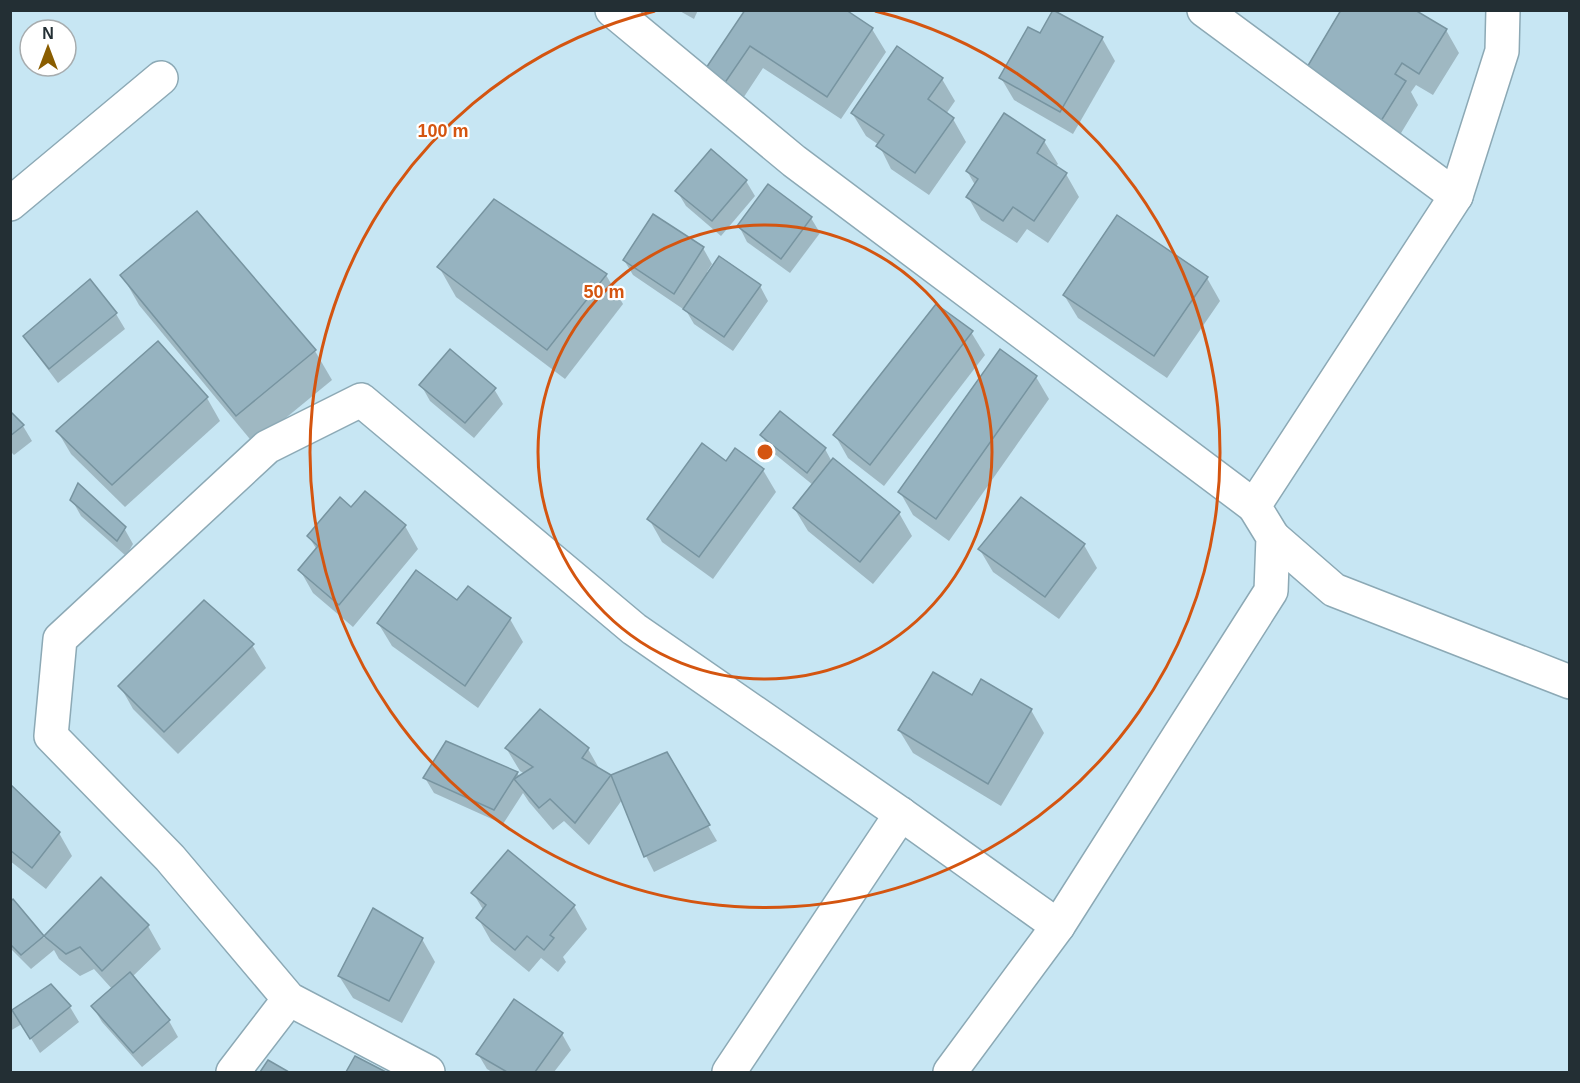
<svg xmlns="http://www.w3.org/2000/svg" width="1580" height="1083" viewBox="0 0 1580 1083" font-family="Helvetica,sans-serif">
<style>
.shadow{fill:#0003}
.building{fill:#96b3c0;stroke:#7794a0;stroke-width:1.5}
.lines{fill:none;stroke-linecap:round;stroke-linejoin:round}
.minor-casing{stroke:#8ca9b5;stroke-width:36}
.minor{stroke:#fff;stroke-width:33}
.ring{fill:none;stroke:#d45510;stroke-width:3}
.centre{fill:#d45510;stroke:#fff;stroke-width:3}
.ring-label{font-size:18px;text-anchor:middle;font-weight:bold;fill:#d45510;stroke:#fff;stroke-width:4.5;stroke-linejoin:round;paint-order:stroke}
</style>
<rect width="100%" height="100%" fill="#c7e6f3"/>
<!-- shadow -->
<g class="shadow">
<path d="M 678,10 L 698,10 L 694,19 Z"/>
<path d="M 747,10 L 844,10 L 872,29 L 886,52 L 841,119 L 763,68 L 736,109 L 717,97 Z"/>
<path d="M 1446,30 L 1459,53 L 1433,95 L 1416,85 L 1411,92 L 1418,105 L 1395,143 L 1317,97 Z"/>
<path d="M 1040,35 L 1102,38 L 1115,61 L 1073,134 L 1014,100 L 1001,78 Z"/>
<path d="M 942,79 L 955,101 L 946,114 L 953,119 L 966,142 L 929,195 L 891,169 L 879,145 L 866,136 L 852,113 Z"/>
<path d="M 1004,115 L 1044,141 L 1058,164 L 1055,167 L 1066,174 L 1079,197 L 1048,243 L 1027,229 L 1017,243 L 981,220 L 968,197 L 975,185 L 967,171 Z"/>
<path d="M 746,181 L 755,196 L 721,236 L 686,206 L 677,191 Z"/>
<path d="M 654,216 L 703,248 L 712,264 L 707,272 L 709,274 L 760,286 L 768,301 L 733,351 L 694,324 L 684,307 L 683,309 L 633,275 L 624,260 Z"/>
<path d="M 1117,217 L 1207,278 L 1220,301 L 1167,378 L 1078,318 L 1064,295 Z"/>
<path d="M 811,218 L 820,233 L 790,273 L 747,242 L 739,226 Z"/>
<path d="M 439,267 L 606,275 L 623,304 L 565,379 L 456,297 Z"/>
<path d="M 122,275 L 315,351 L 332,380 L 254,444 L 139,305 Z"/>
<path d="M 116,314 L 125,329 L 58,383 L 34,351 L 25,336 Z"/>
<path d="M 971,332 L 985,355 L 884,486 L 848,458 L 835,435 Z"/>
<path d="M 157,343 L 207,398 L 220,421 L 125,507 L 71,454 L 58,432 Z"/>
<path d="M 1036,377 L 1049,399 L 949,541 L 913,515 L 900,492 Z"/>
<path d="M 421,385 L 494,389 L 503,404 L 474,438 L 430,401 Z"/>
<path d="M 10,413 L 23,426 L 32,441 L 14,455 L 10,451 Z"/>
<path d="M 781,413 L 825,449 L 832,462 L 899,513 L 912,536 L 873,584 L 808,531 L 794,508 L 813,485 L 771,451 L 762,436 Z"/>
<path d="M 726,463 L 763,470 L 776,492 L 713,579 L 662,542 L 649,519 Z"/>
<path d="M 1021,499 L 1084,545 L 1097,568 L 1059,619 L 993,572 L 980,550 Z"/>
<path d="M 72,500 L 124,528 L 133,544 L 126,556 L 81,516 Z"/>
<path d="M 351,509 L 405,526 L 418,549 L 353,627 L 313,593 L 300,570 L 317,550 L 309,537 Z"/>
<path d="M 457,602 L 510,619 L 523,642 L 478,708 L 392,646 L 378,623 Z"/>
<path d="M 252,645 L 266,668 L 178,754 L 133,709 L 120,686 Z"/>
<path d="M 973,697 L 1031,710 L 1044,733 L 1001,806 L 913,753 L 899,730 Z"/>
<path d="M 447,743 L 517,773 L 520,777 L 525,774 L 520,771 L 506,748 L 588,749 L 600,770 L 611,777 L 666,754 L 717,841 L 654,872 L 646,856 L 622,800 L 589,845 L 564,821 L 553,830 L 529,802 L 523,793 L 503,824 L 434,793 L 425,778 Z"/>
<path d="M 10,786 L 59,833 L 72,856 L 46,889 L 10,861 Z"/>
<path d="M 101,879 L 148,926 L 161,949 L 132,977 L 169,1021 L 178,1037 L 142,1067 L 102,1022 L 93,1007 L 113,990 L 94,969 L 80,976 L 59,959 L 54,950 L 31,969 L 10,948 L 10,904 L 13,901 L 44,938 Z"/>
<path d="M 473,893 L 574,906 L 587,929 L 563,957 L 566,962 L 558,972 L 541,958 L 529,972 L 491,941 L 478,918 L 484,911 Z"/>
<path d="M 422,939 L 435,962 L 402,1023 L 353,998 L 339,976 Z"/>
<path d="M 51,986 L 70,1007 L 79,1022 L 40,1053 L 22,1024 L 10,1031 L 10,1011 L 11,1012 Z"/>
<path d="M 515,1001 L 562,1034 L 571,1050 L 554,1072 L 492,1072 L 487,1069 L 478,1054 Z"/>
</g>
<!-- building -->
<g class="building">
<path d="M 745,10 L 846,10 L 873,28 L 827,97 L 750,46 L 722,87 L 702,74 Z"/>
<path d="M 1053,10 L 1103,37 L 1060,112 L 999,78 L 1028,27 L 1040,33 Z"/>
<path d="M 1341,10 L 1415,10 L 1447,29 L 1419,74 L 1402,63 L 1395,74 L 1406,81 L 1381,121 L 1303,74 Z"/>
<path d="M 897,46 L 943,78 L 928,99 L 954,118 L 915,173 L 876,146 L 884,135 L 851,113 Z"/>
<path d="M 1004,113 L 1045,140 L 1037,153 L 1067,173 L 1034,221 L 1013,207 L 1003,221 L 966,197 L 978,179 L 966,171 Z"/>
<path d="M 711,149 L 747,180 L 712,221 L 675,191 Z"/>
<path d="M 768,184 L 812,217 L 781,259 L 737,226 Z"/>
<path d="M 494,199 L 607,274 L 547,350 L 437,267 Z"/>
<path d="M 197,211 L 316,350 L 236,416 L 120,275 Z"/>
<path d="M 653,214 L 704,247 L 674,294 L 623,260 Z"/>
<path d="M 1117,215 L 1208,277 L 1154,356 L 1063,295 Z"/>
<path d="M 719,256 L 761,285 L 724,337 L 683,309 Z"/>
<path d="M 90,279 L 117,313 L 49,369 L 23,336 Z"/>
<path d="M 936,304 L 973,331 L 870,465 L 833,435 Z"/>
<path d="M 158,341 L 208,397 L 112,485 L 56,431 Z"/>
<path d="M 450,349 L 496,388 L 465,423 L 419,385 Z"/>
<path d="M 1000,349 L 1037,376 L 936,519 L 898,492 Z"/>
<path d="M 10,411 L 24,425 L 10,436 Z"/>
<path d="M 780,411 L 826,448 L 807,473 L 760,435 Z"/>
<path d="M 702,443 L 726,461 L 735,448 L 764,469 L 699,557 L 647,519 Z"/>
<path d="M 833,458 L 900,512 L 860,562 L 793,508 Z"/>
<path d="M 78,483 L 126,527 L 117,541 L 70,500 Z"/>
<path d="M 365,491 L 406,525 L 339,605 L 298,570 L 318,546 L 307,536 L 340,497 L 351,507 Z"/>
<path d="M 1021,497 L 1085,544 L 1045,597 L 978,549 Z"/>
<path d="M 416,570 L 457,600 L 468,586 L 511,618 L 465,686 L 377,623 Z"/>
<path d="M 204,600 L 254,644 L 164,732 L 118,686 Z"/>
<path d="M 933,672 L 972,695 L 981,679 L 1032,709 L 988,784 L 898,730 Z"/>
<path d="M 540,709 L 589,748 L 582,758 L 611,775 L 575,823 L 550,799 L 539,808 L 514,779 L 533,767 L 505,748 Z"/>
<path d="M 446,741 L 518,772 L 494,810 L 423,778 Z"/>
<path d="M 667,752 L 710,825 L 644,857 L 611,775 Z"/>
<path d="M 10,784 L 60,832 L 32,868 L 10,850 Z"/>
<path d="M 508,850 L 575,905 L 550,935 L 554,938 L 544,950 L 527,936 L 515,950 L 476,918 L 486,905 L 471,893 Z"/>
<path d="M 101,877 L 149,925 L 102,971 L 80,947 L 66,954 L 44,936 Z"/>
<path d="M 13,899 L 44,936 L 21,955 L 10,944 L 10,902 Z"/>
<path d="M 373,908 L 423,938 L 389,1001 L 338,976 Z"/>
<path d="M 130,972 L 170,1020 L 133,1053 L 91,1006 Z"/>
<path d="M 51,984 L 71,1006 L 30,1039 L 12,1010 Z"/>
<path d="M 514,999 L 563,1033 L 535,1072 L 507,1072 L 476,1054 Z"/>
<path d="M 355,1056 L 386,1072 L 346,1072 Z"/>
<path d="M 268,1060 L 289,1072 L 260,1072 Z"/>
</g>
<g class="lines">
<!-- minor casing -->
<g class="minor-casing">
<g id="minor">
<path d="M 612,10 L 794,161 L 1254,506"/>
<path d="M 1204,10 L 1456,196"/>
<path d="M 10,204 L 161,78"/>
<path d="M 1273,537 L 1334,590 L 1570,682"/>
<path d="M 233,1072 L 289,999"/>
<path d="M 428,1072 L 289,999 L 170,858 L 51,736 L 60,639 L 267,447 L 361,400 L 634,629 L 901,814 L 1058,926"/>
<path d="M 729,1072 L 901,814"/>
<path d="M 950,1072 L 1058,926 L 1271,591 L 1273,537 L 1254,506 L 1456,196 L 1502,51 L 1503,10"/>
</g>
</g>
<!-- minor -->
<use href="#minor" class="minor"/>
</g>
<!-- distance rings -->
<g class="ring">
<circle cx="765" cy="452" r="227"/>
<path d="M875 11A455 455 0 1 1 655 11"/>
</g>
<circle cx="765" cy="452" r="9" class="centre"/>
<g class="ring-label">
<text x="443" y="137">100 m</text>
<text x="604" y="298">50 m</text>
</g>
<!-- border -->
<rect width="1580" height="1083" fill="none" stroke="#232f34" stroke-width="24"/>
<!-- north arrow -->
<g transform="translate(48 48)"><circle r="28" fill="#ffffff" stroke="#a7acae" stroke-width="1.5"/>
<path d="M0-4.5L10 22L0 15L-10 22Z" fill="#8a5d00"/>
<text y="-9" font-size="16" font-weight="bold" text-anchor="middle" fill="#232f34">N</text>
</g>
</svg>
